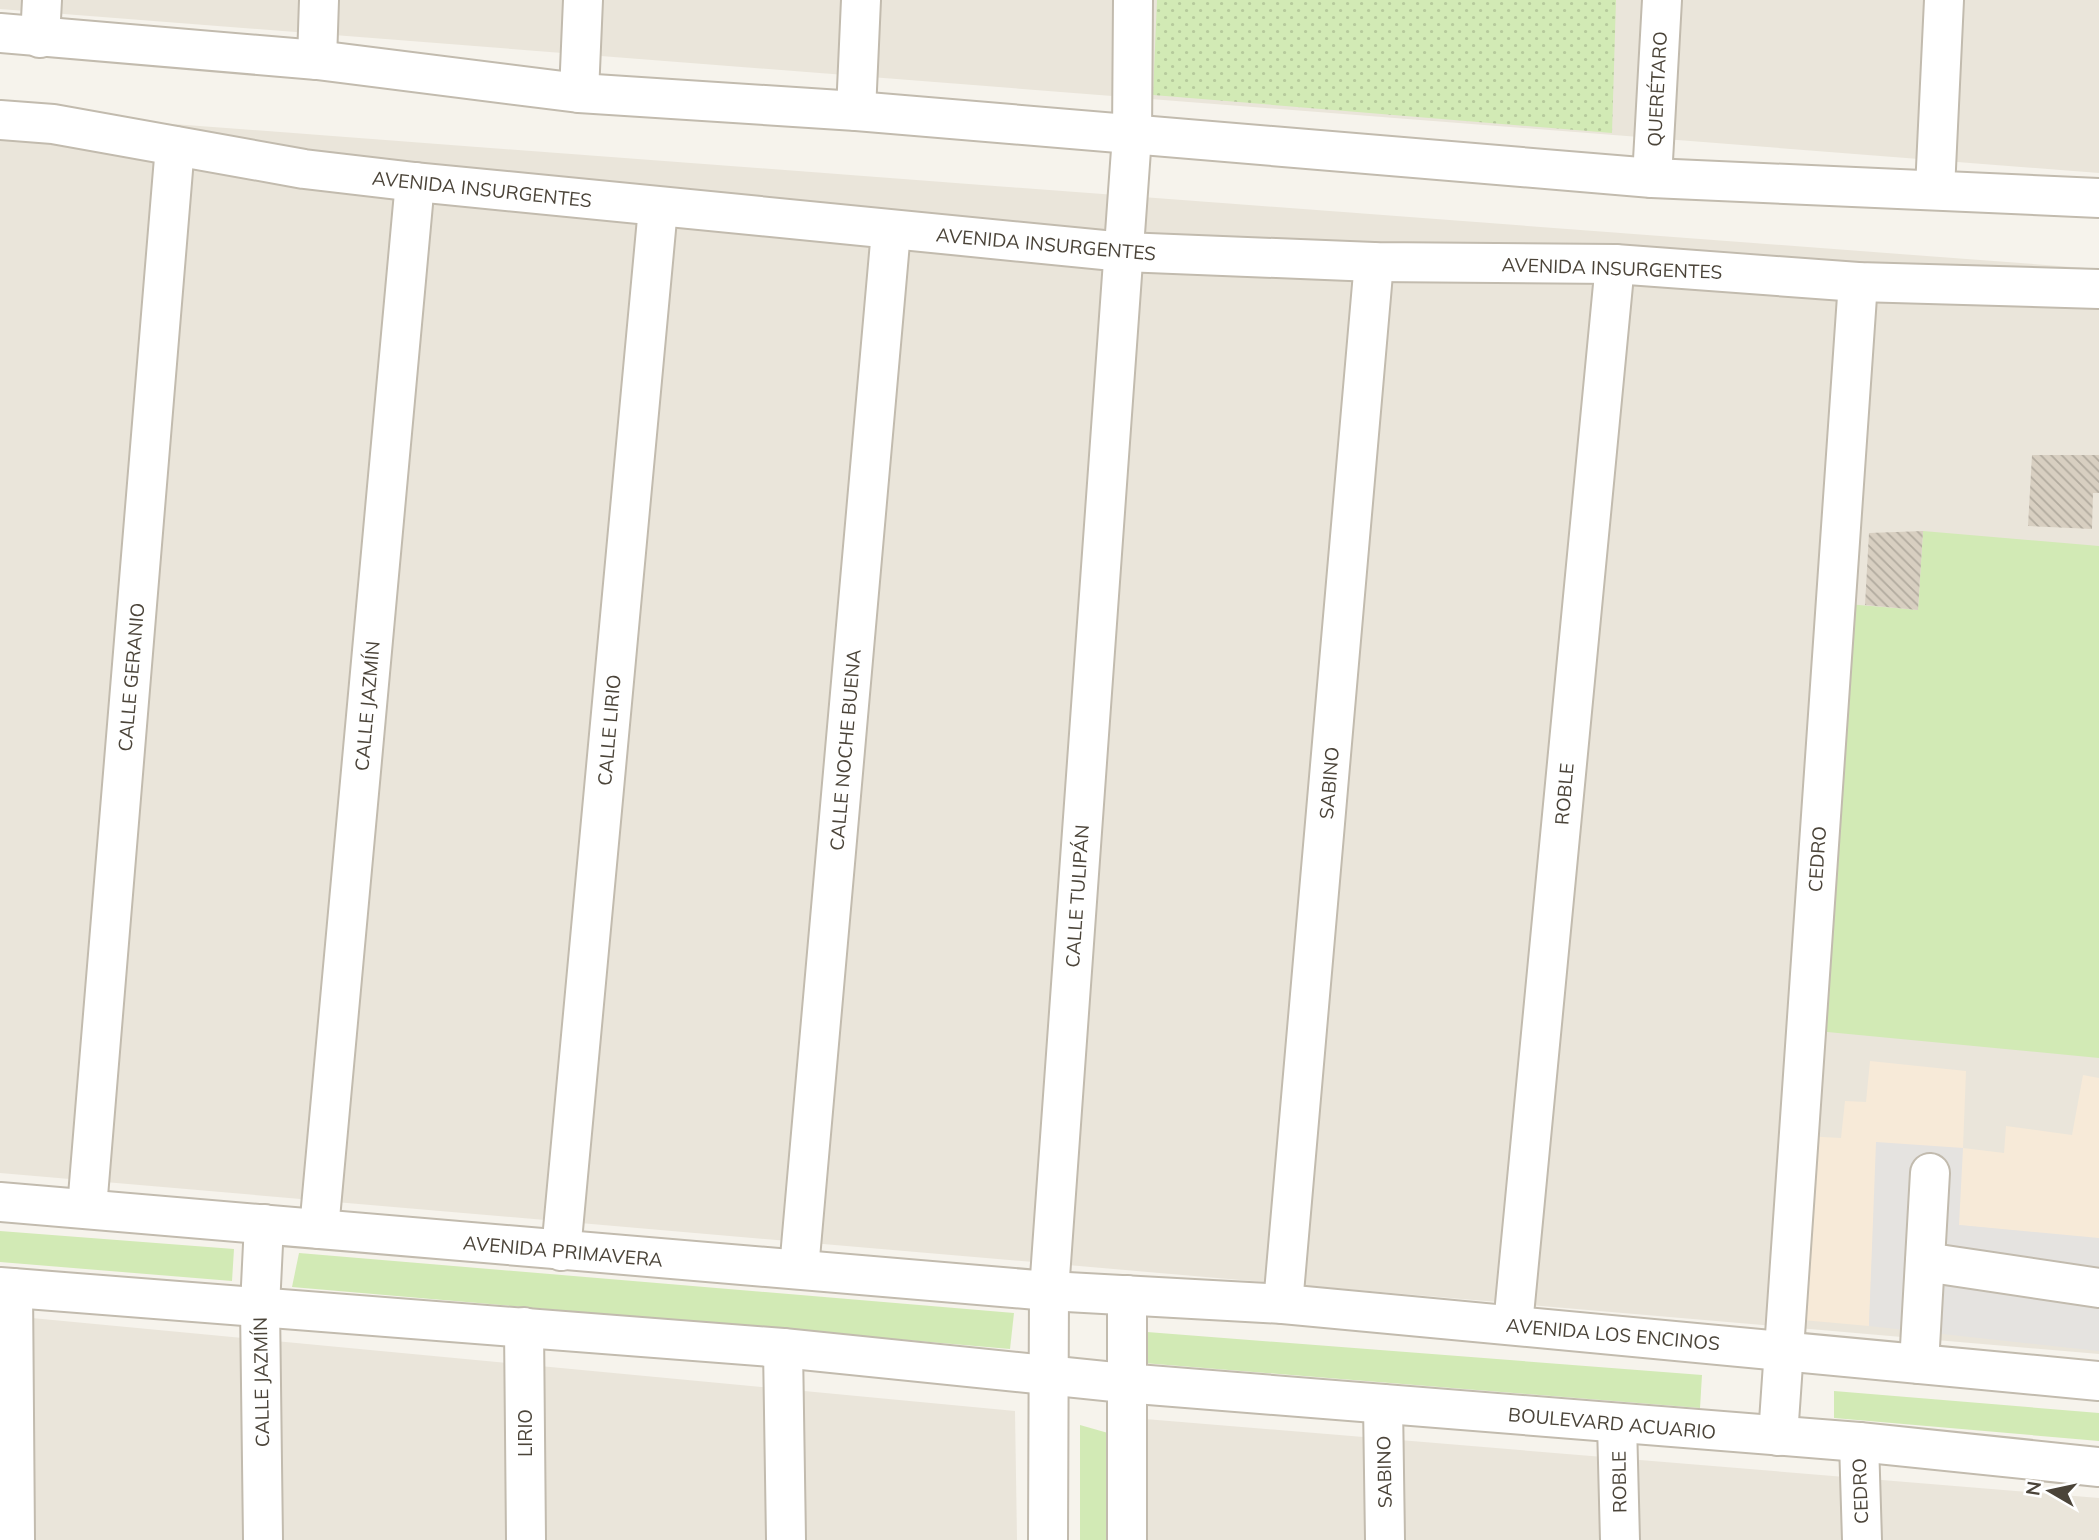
<svg xmlns="http://www.w3.org/2000/svg" width="2099" height="1540" viewBox="0 0 2099 1540" font-family="Mulish,sans-serif">
<style>
.residential{fill:#eae5da}
.commercial{fill:#f7ead8}
.green{fill:#d2eab5}
.park{fill:url(#park-dots)}
.parking{fill:#e5e3e0}
.building{fill:url(#building-back-hatch)}
.lines{fill:none;stroke-linecap:round;stroke-linejoin:round}
.minor-casing{stroke:#c2bbae;stroke-width:42}
.minor{stroke:#fff;stroke-width:38}
.labels{text-anchor:middle;dominant-baseline:central;stroke-width:6;stroke-linejoin:round;paint-order:stroke}
.street-label{font-size:19px;fill:#4b4439;stroke:#fff}
</style>
<defs>
<pattern id="park-dots" width="8" height="8" patternUnits="userSpaceOnUse" patternTransform="scale(1.75)"><rect width="8" height="8" fill="#d2eab5"/><path d="M2 2h.1M6 6h.1" fill="none" stroke="#b6ca9c" stroke-width="1.8" stroke-linecap="round"/></pattern>
<pattern id="building-back-hatch" width="6" height="6" patternUnits="userSpaceOnUse" patternTransform="scale(1.75)"><rect width="6" height="6" fill="#d8cfc1"/><path d="M-1 5l2 2M0 0l6 6M5-1l2 2" fill="none" stroke="#b1aa9e"/></pattern>
</defs>
<rect width="100%" height="100%" fill="#f6f3ec"/>
<!-- residential -->
<g class="residential">
<path d="M 0,0 L 2099,0 L 2099,173 L 0,9 Z"/>
<path d="M 0,111 L 2099,269 L 2099,1354 L 0,1173 Z"/>
<path d="M 0,1315 L 1015,1411 L 1017,1540 L 0,1540 Z"/>
<path d="M 1145,1419 L 2099,1498 L 2099,1540 L 1148,1540 Z"/>
</g>
<!-- commercial -->
<path class="commercial" d="M 1870,1061 L 1966,1071 L 1963,1148 L 2004,1153 L 2006,1126 L 2072,1135 L 2083,1075 L 2099,1078 L 2099,1239 L 1958,1225 L 1877,1142 L 1869,1326 L 1791,1319 L 1804,1136 L 1841,1138 L 1845,1101 L 1866,1102 Z"/>
<!-- green -->
<g class="green">
<path d="M 1923,531 L 2099,546 L 2099,1058 L 1817,1031 L 1847,604 L 1918,610 Z"/>
<path d="M 0,1231 L 234,1249 L 232,1281 L 0,1262 Z"/>
<path d="M 299,1253 L 1014,1313 L 1010,1349 L 292,1287 Z"/>
<path d="M 1147,1332 L 1702,1375 L 1700,1408 L 1143,1363 Z"/>
<path d="M 1834,1391 L 2099,1413 L 2099,1441 L 1834,1418 Z"/>
<path d="M 1080,1425 L 1115,1435 L 1115,1540 L 1080,1540 Z"/>
</g>
<!-- park -->
<path class="park" d="M 1157,0 L 1616,0 L 1612,133 L 1153,95 Z"/>
<!-- parking -->
<path class="parking" d="M 1876,1142 L 1963,1148 L 1959,1225 L 2099,1238 L 2099,1351 L 1869,1326 Z"/>
<!-- building -->
<g class="building">
<path d="M 2032,455 L 2099,455 L 2099,493 L 2093,493 L 2092,529 L 2028,526 Z"/>
<path d="M 1923,531 L 1918,610 L 1865,605 L 1869,533 Z"/>
</g>
<g class="lines">
<!-- minor casing -->
<g class="minor-casing">
<g id="minor">
<path d="M 0,33 L 317,60 L 579,93 L 856,111 L 1652,178 L 2099,198"/>
<path d="M 40,38 L 42,0"/>
<path d="M 317,60 L 319,0"/>
<path d="M 579,93 L 583,0"/>
<path d="M 856,111 L 861,0"/>
<path d="M 0,120 L 53,124 L 304,169 L 415,182 L 1124,252 L 1374,262 L 1615,264 L 1858,282 L 2099,289"/>
<path d="M 1652,178 L 1662,0"/>
<path d="M 1935,189 L 1944,0"/>
<path d="M 0,1202 L 1049,1291 L 1283,1304 L 2099,1381"/>
<path d="M 87,1208 L 175,146"/>
<path d="M 319,1229 L 415,182"/>
<path d="M 561,1251 L 658,208"/>
<path d="M 1925,1262 L 2099,1288"/>
<path d="M 799,1269 L 891,231"/>
<path d="M 0,1287 L 783,1348 L 1124,1383 L 1859,1442 L 2099,1467"/>
<path d="M 13,1288 L 15,1540"/>
<path d="M 1283,1304 L 1374,262"/>
<path d="M 1513,1325 L 1615,264"/>
<path d="M 524,1327 L 526,1540"/>
<path d="M 783,1348 L 786,1540"/>
<path d="M 1919,1364 L 1930,1173"/>
<path d="M 1383,1404 L 1385,1540"/>
<path d="M 1617,1424 L 1620,1540"/>
<path d="M 1778,1436 L 1858,282"/>
<path d="M 1859,1442 L 1862,1540"/>
<path d="M 263,1540 L 260,1306 L 264,1224"/>
<path d="M 1048,1540 L 1049,1291 L 1132,136 L 1133,0"/>
<path d="M 1127,1540 L 1127,1295"/>
</g>
</g>
<!-- minor -->
<use href="#minor" class="minor"/>
</g>
<g class="labels">
<!-- street labels -->
<g class="street-label">
<text transform="translate(1657 89) rotate(-87)">QUERÉTARO</text>
<text transform="translate(482 189) rotate(6)">AVENIDA INSURGENTES</text>
<text transform="translate(1046 244) rotate(5)">AVENIDA INSURGENTES</text>
<text transform="translate(1612 268) rotate(2)">AVENIDA INSURGENTES</text>
<text transform="translate(131 677) rotate(-85)">CALLE GERANIO</text>
<text transform="translate(367 706) rotate(-85)">CALLE JAZMÍN</text>
<text transform="translate(609 730) rotate(-85)">CALLE LIRIO</text>
<text transform="translate(845 750) rotate(-85)">CALLE NOCHE BUENA</text>
<text transform="translate(1329 783) rotate(-85)">SABINO</text>
<text transform="translate(1564 794) rotate(-85)">ROBLE</text>
<text transform="translate(1817 859) rotate(-86)">CEDRO</text>
<text transform="translate(1077 896) rotate(-86)">CALLE TULIPÁN</text>
<text transform="translate(563 1251) rotate(5)">AVENIDA PRIMAVERA</text>
<text transform="translate(1613 1334) rotate(5)">AVENIDA LOS ENCINOS</text>
<text transform="translate(261 1382) rotate(-91)">CALLE JAZMÍN</text>
<text transform="translate(1612 1423) rotate(5)">BOULEVARD ACUARIO</text>
<text transform="translate(525 1433) rotate(-90)">LIRIO</text>
<text transform="translate(1384 1472) rotate(-91)">SABINO</text>
<text transform="translate(1619 1482) rotate(-91)">ROBLE</text>
<text transform="translate(1860 1491) rotate(-92)">CEDRO</text>
</g>
</g>
<!-- north arrow -->
<g transform="translate(2050 1491) rotate(279)" stroke="#ffffff" stroke-width="5" paint-order="stroke">
<path d="M0-5L12 26L0 18L-12 26Z" fill="#4b4439"/>
<text y="-10" font-size="19" font-weight="bold" text-anchor="middle" fill="#4b4439">N</text>
</g>
</svg>
